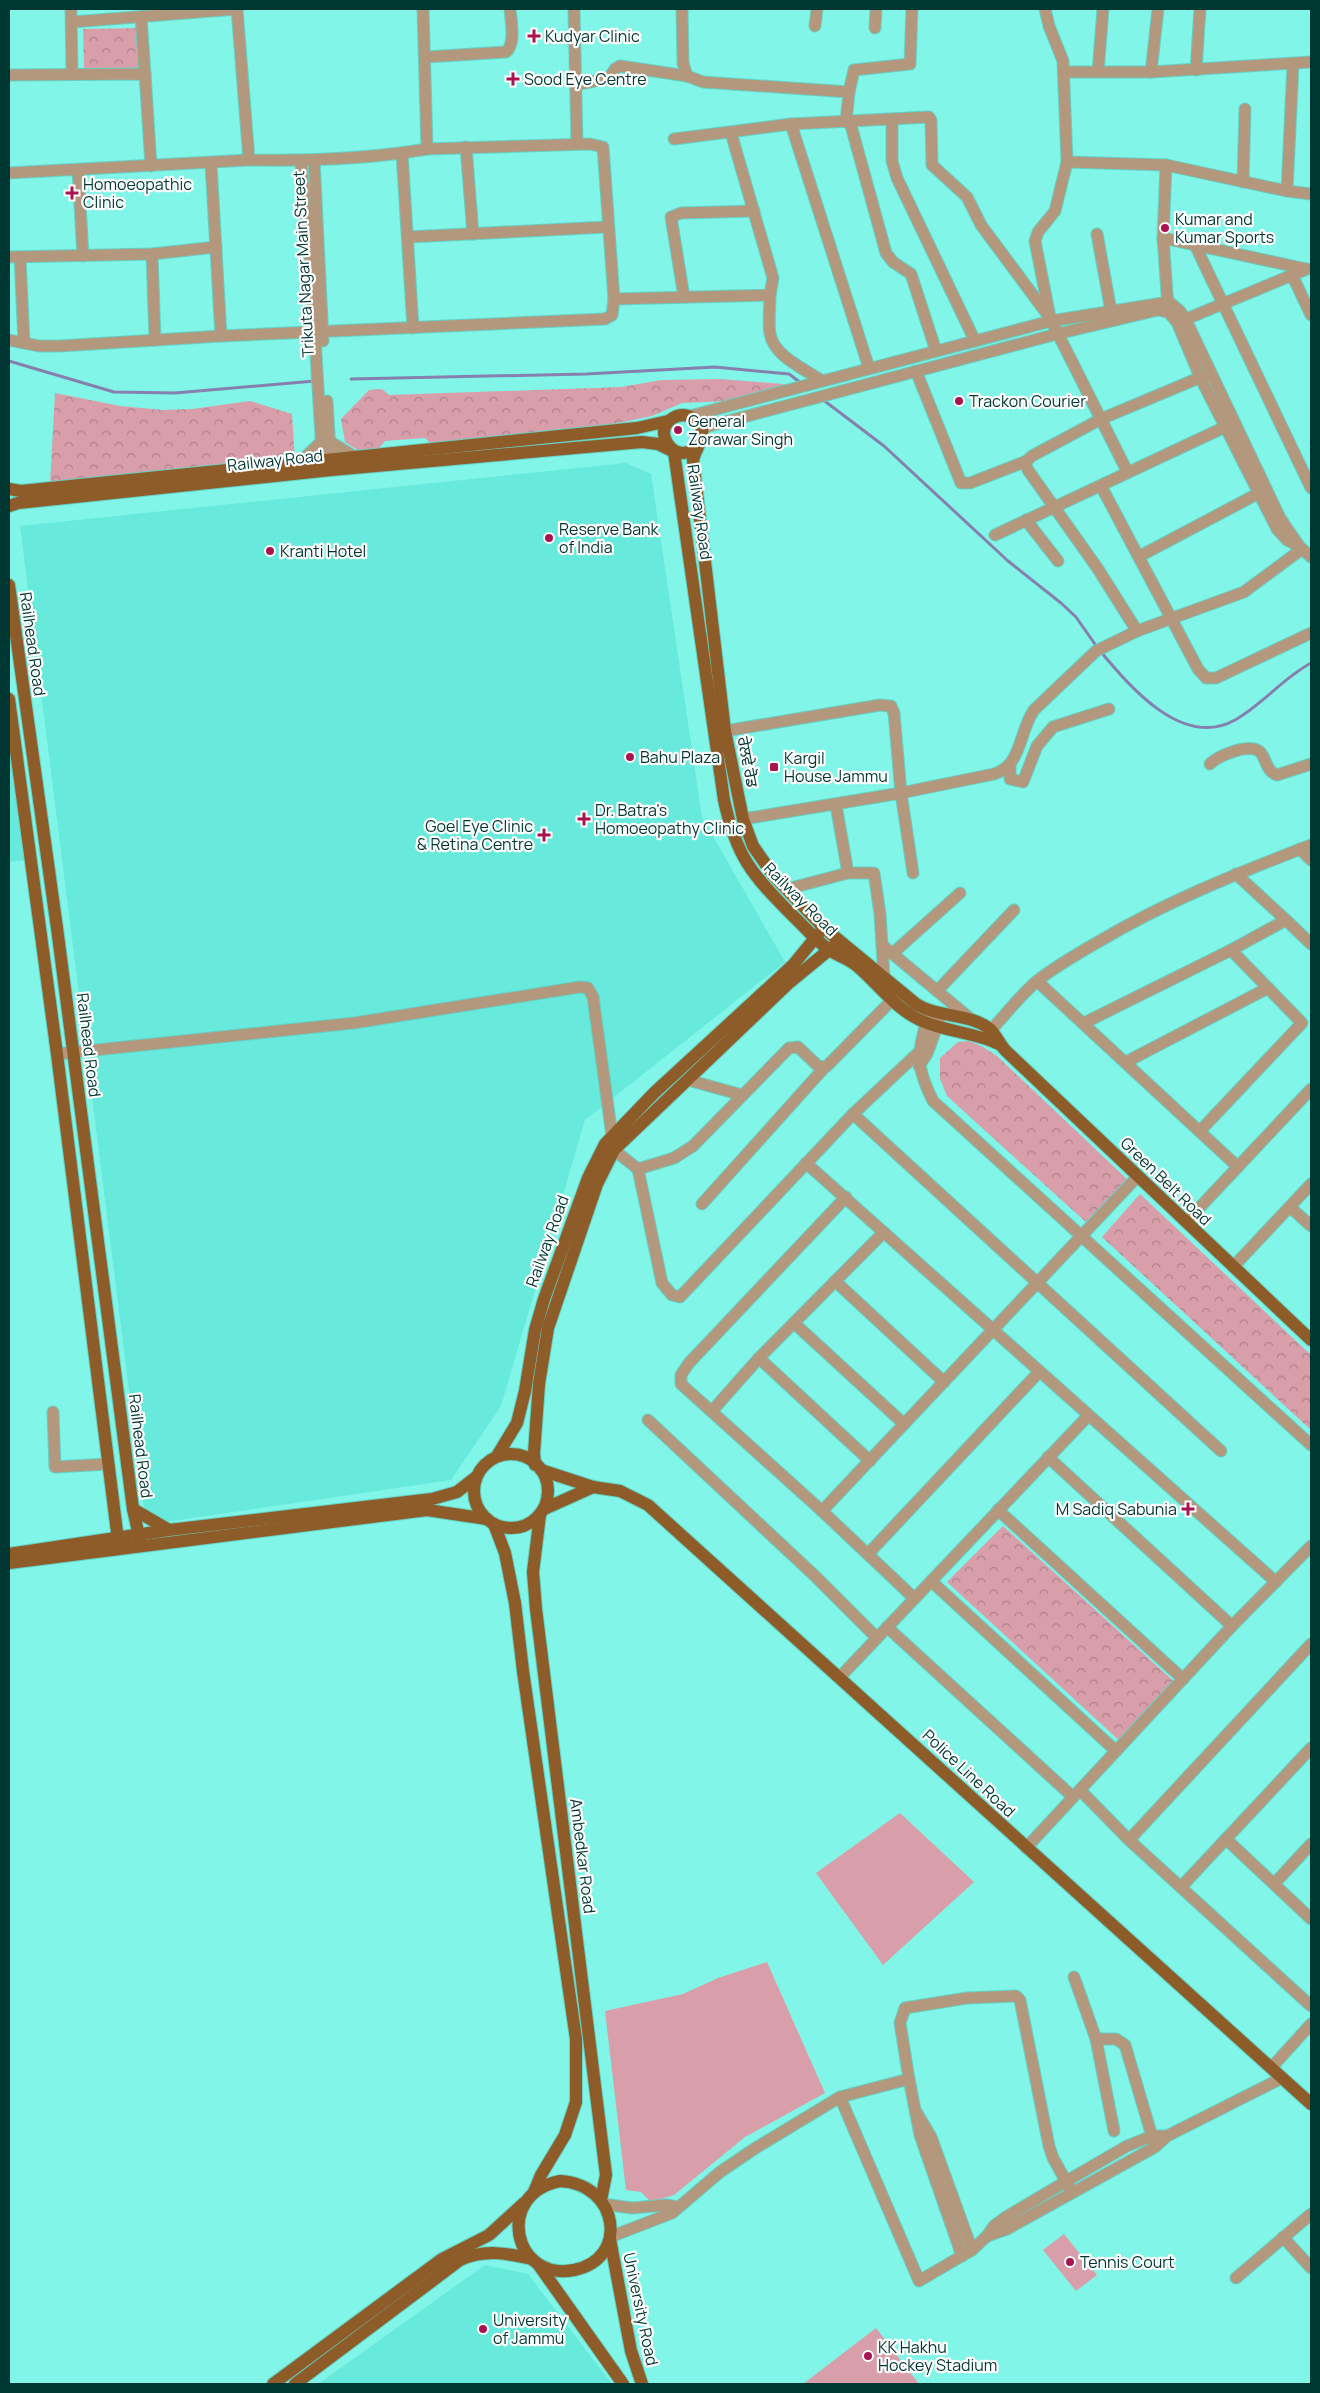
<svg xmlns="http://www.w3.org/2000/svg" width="1320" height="2393" viewBox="0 0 1320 2393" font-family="Manrope,'Noto Sans Gurmukhi',sans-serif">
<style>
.built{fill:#67e9db}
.park{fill:url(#park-crowns)}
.pitch{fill:#d89fab}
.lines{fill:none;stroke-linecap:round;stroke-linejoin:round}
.stream{stroke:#8580ad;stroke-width:3}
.minor-casing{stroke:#67cfc3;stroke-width:13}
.major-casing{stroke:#67cfc3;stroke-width:14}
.minor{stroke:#b3987e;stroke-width:11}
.major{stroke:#8d5c28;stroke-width:12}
.poi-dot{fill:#a7144f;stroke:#fefefe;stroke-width:2}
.labels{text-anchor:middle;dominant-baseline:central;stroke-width:4.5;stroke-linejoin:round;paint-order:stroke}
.poi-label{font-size:16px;fill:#003732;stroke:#fefefe;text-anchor:start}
.street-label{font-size:16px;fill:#003732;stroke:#fefefe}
</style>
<defs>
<pattern id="park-crowns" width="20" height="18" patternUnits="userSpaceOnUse" patternTransform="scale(1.25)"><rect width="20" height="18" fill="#d89fab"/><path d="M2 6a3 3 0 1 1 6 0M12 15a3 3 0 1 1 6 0" fill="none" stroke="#ad828c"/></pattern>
</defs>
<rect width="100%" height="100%" fill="#81f5e7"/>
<!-- built -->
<g class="built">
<path d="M 626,463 L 651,474 L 702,817 L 785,962 L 585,1120 L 501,1406 L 451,1480 L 166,1522 L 144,1509 L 20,526 Z"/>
<path d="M 9,696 L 29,860 L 9,862 Z"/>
<path d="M 485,2265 L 528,2274 L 612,2384 L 318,2384 Z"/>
</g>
<!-- park -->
<g class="park">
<path d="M 139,28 L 141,68 L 84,70 L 83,29 Z"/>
<path d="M 720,379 L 795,385 L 730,401 L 682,403 L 652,416 L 599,427 L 433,446 L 425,438 L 385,441 L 377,451 L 359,451 L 345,442 L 341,419 L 369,390 L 382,389 L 389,395 L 621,387 L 662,380 Z"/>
<path d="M 55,393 L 120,406 L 163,410 L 192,409 L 250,401 L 292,414 L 295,460 L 50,485 Z"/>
<path d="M 969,1041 L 983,1047 L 997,1056 L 1130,1182 L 1088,1224 L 947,1096 L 940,1079 L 940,1058 L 958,1042 Z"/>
<path d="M 1140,1194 L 1311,1355 L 1311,1430 L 1102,1237 Z"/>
<path d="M 1003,1526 L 1179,1686 L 1123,1744 L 947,1582 Z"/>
</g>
<!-- pitch -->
<g class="pitch">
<path d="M 900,1813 L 974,1882 L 883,1965 L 816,1873 Z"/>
<path d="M 767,1962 L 825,2093 L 745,2137 L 674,2195 L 651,2202 L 641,2192 L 626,2190 L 605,2011 L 683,1994 L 718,1978 Z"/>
<path d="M 1064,2234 L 1097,2275 L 1076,2291 L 1043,2250 Z"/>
<path d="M 876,2328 L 919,2384 L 803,2384 Z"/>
</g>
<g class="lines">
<!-- stream -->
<g class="stream">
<path d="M 9,361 L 114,392 L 175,393 L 315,381"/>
<path d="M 351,379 L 586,374 L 715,367 L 789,374 L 801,383"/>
<path d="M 822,399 L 884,446 L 1008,561 L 1061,603 L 1076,617 L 1097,647"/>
<path d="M 1101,652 C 1131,688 1183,749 1235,720 C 1263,704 1283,678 1311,663"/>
</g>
<!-- minor casing -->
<g class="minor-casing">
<g id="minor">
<path d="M 71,9 L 72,74"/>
<path d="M 237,9 L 249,160 C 308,161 369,159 427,149 L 423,9"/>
<path d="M 574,9 L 577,144"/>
<path d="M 682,9 L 683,63 L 687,76 L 703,82 L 849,92 L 846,122"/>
<path d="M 1045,9 L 1049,26 L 1063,61 L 1067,162 L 1055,211 L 1038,232 L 1035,241 L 1050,317"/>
<path d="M 141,17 L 145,74"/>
<path d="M 72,22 L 237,9"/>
<path d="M 815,26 L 817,9"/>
<path d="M 875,28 L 876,9"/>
<path d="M 426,57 L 506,52 C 516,44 511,21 510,9"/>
<path d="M 1196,70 L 1200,9"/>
<path d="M 1064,72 L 1151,72 L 1311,62"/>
<path d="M 1098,72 L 1103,9"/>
<path d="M 1151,72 L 1158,9"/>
<path d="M 9,75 L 145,74 L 151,166"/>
<path d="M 576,85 L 609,78 L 615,69 L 620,66 L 687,76"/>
<path d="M 849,92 L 854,70 L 910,64 L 912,9"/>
<path d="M 892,121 L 892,161 L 897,178 L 975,341"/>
<path d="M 850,122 L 886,253 L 893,262 L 911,274 L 936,351"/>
<path d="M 791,124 L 869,368"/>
<path d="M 674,139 L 791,124 L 929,117 L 931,120 L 932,165 L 967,197 L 981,225 L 1050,318 L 1127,471"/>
<path d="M 466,147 L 473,234"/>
<path d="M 402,153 L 413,328"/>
<path d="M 314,160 L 323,341"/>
<path d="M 301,161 L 310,257 L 323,469"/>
<path d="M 1067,162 L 1166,165 L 1287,191 L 1311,194"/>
<path d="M 211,164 L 221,336"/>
<path d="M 1166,165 L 1163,238 L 1306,269"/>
<path d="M 78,170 L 83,256"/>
<path d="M 9,173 L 249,160"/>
<path d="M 1243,182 L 1245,109"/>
<path d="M 1287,191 L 1293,64"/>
<path d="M 1097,234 L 1111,311"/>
<path d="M 408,237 L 607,227"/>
<path d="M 1163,238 L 1168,307"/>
<path d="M 1195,245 L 1311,488"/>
<path d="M 152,254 L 155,340"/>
<path d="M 9,257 L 152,254 L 216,247"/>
<path d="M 20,257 L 24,343"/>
<path d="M 1292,275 L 1311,315"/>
<path d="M 770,295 C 770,308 768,322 770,334 C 774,356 804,369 821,380"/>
<path d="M 684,297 L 671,217 L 681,213 L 754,211"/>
<path d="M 614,299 L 770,295 L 773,278 L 731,133"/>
<path d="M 1179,322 L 1307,269"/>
<path d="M 9,340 L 39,346 L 60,346 L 221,336 L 605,319 L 612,315 L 614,299 L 603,147 L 590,144 L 427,149"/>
<path d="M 916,371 L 961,483 L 970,483 L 1027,461"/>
<path d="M 327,401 L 331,468"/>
<path d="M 690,416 L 1051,321 L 1169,302 L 1180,311 L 1186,320 L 1280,518 L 1299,546 L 1311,557"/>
<path d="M 702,428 L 1057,334 L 1158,310 L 1168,312 L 1177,322 L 1200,377 L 1277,529 L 1287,540 L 1297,545"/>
<path d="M 329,441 L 355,457"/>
<path d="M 299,463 L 321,442"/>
<path d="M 1101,486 L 1198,669 L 1206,678 L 1216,678 L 1311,633"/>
<path d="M 1026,520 L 1058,561"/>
<path d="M 995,535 L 1225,427"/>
<path d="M 1140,556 L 1259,493"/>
<path d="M 1137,631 L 1098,569 L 1028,470 C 1024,463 1027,460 1032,456 L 1101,419 L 1206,375"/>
<path d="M 725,731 L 880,705 L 891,706 L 894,713 L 901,793 L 743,819"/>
<path d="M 1210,764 C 1217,756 1252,741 1261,753 C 1267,761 1266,771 1277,775 L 1311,764"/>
<path d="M 1010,766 L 1010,779 L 1023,782 L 1037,746 L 1053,727 L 1109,709"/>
<path d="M 836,805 L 848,873"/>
<path d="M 1300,849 L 1311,860"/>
<path d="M 913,873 L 901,793 L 994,774 C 1022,766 1019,731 1034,710 L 1096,651 L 1137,631 L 1244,592 L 1302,549"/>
<path d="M 787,889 L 848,873 L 874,873 L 880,914 L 884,977"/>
<path d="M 1286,920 L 1311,944"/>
<path d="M 882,945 L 972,1020"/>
<path d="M 892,954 L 960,893"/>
<path d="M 1037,981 L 1238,1167"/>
<path d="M 937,991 L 1014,910"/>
<path d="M 928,1015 C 918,1054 914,1063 933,1101 L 1311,1445"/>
<path d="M 1084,1023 L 1231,950"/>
<path d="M 985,1036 C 1003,1019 1017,998 1037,981 C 1056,966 1077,954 1098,942 C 1165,902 1238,873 1311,845"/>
<path d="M 57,1054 L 354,1023 L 580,987 L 588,988 L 593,997 L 612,1136"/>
<path d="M 1126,1062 L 1268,988"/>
<path d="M 919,1066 L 927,1054 L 940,1018"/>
<path d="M 688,1080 L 742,1095"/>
<path d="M 853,1114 L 1221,1451"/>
<path d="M 1200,1131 L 1302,1023 L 1231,950 L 1286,920 L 1236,874"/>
<path d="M 614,1150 L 638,1169 L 674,1158 L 693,1146 L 789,1048 L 798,1047 L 818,1066 L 826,1067 L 898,994"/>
<path d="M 806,1163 L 1276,1582"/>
<path d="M 638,1169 L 662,1283 L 672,1295 L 680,1297 L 853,1114 L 919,1052"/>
<path d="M 846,1197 L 689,1363 L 681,1375 L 681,1384 L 822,1511 L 1138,1176"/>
<path d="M 702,1204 L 824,1068"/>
<path d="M 1290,1207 L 1311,1226"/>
<path d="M 1186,1222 L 1311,1089"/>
<path d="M 1233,1267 L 1311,1184"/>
<path d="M 835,1281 L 944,1382"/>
<path d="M 794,1323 L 904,1424"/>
<path d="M 759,1358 L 870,1461"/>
<path d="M 712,1411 L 759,1358 L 884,1232"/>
<path d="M 53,1412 L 55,1467 L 108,1464"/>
<path d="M 648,1420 L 815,1576 L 877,1638"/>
<path d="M 1048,1457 L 1232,1626"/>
<path d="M 998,1510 L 1183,1679"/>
<path d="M 822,1511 L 914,1598"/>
<path d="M 868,1554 L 1039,1372"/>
<path d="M 931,1581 L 1116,1751"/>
<path d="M 887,1627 L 1073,1797"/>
<path d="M 840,1677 L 1088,1416"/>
<path d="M 1080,1790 L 1129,1840 L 1311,2006"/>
<path d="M 1226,1839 L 1311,1919"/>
<path d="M 1129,1840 L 1311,1644"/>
<path d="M 1026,1848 L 1232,1626 L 1311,1546"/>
<path d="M 1274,1884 L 1311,1844"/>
<path d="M 1181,1887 L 1311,1748"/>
<path d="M 1074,1977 L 1096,2039 L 1114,2131"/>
<path d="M 1096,2039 L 1116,2039 L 1125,2045 L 1154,2143"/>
<path d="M 1271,2068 L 1311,2024"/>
<path d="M 909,2079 L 900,2023 L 905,2008 L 967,1998 L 1016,1996 L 1020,2000 L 1049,2146 L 1053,2158 L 1072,2192"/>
<path d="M 840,2097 L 919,2281 L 972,2250 L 987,2236 L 994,2226 L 1006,2217 L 1065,2182 L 1127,2146 L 1152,2136 L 1167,2136"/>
<path d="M 917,2113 L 931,2137 L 972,2250"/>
<path d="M 603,2204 L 632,2208 L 666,2205 L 678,2207"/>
<path d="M 987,2236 L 1007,2229 L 1155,2147 L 1167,2136 L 1282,2078"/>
<path d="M 610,2237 L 672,2213 L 720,2172 L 754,2149 L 840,2097 L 909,2079 L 920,2135 L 962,2256"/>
<path d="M 1283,2237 L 1311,2268"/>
<path d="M 1236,2278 L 1311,2214"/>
</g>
</g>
<!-- major casing -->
<g class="major-casing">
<g id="major">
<path d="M 696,449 C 687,453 679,456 671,448 C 648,423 688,400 702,428 C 704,440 696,448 693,460 L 725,731 L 743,819 L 753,846 L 774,876 L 824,928 L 916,1004 C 938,1018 970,1013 990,1029 C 996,1035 1000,1045 1006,1051 L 1311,1340"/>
<path d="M 9,489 L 21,491 L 637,428 L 668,421"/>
<path d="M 9,506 L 18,503 L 331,470 L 642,442 L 658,444 L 674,452 L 724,800 C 736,856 752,875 792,915 C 804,926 814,939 828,949 C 837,956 848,958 857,966 C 877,983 896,1009 920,1020 C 945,1032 974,1032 999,1044"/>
<path d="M 9,585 L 57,928 L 133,1509 L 141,1545"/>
<path d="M 9,699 L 57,1054 L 119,1548"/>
<circle cx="511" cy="1491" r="37"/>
<path d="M 497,1456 L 517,1423 L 525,1391 L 535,1330 L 544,1299 L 588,1178 L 605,1144 L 654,1093 L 793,965 L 820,932"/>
<path d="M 535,1465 L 534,1453 L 539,1384 L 548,1328 L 597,1184 L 614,1150 L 790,982 L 835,945"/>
<path d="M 541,1470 L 593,1487 L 620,1491 L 648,1505 L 1311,2104"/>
<path d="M 133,1509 L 169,1530"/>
<path d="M 544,1509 L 593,1487"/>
<path d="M 540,1515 L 533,1572 L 536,1609 L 606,2175 L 601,2200"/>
<path d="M 494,1524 L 505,1553 L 515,1603 L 523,1671 L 576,2039 L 576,2102 L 565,2135 L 541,2175 L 534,2192"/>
<path d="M 9,1554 L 169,1530 L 432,1499 L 457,1492 L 476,1477"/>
<path d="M 9,1563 L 427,1510 L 487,1519"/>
<path d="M 560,2181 C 619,2184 630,2259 574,2270 C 513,2282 494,2194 560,2181 Z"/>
<path d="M 610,2239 L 631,2351 L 642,2384"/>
<path d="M 538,2264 L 623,2384"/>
<path d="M 273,2384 L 442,2259 L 489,2235 L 524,2203"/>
<path d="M 295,2384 L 460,2260 C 485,2249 506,2253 532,2259"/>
</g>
</g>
<!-- minor -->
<use href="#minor" class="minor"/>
<!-- major -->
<use href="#major" class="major"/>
</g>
<!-- markers -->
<g class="poi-dot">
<path d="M531.5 28.5h5v5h5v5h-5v5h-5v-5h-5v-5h5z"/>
<path d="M510.5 71.5h5v5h5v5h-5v5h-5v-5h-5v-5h5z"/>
<path d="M69.5 185.5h5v5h5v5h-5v5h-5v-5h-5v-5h5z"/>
<circle cx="1165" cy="228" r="5"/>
<circle cx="959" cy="401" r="5"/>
<circle cx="678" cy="430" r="5"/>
<circle cx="549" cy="538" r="5"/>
<circle cx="270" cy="551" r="5"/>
<circle cx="630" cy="757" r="5"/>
<rect x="769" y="762" width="10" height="10" rx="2.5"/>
<path d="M581.5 811.5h5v5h5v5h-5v5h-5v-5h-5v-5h5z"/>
<path d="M541.5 827.5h5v5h5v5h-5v5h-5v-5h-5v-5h5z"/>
<path d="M1185.5 1501.5h5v5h5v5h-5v5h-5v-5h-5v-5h5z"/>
<circle cx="1070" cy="2262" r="5"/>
<circle cx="483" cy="2329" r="5"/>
<circle cx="868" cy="2356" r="5"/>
</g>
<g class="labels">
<!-- poi labels -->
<g class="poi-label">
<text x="545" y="36">Kudyar Clinic</text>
<text x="524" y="79">Sood Eye Centre</text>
<text x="83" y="184">Homoeopathic<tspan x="83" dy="18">Clinic</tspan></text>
<text x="1175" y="219">Kumar and<tspan x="1175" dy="18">Kumar Sports</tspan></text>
<text x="969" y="401">Trackon Courier</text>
<text x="688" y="421">General<tspan x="688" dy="18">Zorawar Singh</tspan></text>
<text x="559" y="529">Reserve Bank<tspan x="559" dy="18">of India</tspan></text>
<text x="280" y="551">Kranti Hotel</text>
<text x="640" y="757">Bahu Plaza</text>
<text x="784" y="758">Kargil<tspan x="784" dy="18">House Jammu</tspan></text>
<text x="595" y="810">Dr. Batra's<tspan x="595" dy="18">Homoeopathy Clinic</tspan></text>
<text x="533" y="826" text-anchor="end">Goel Eye Clinic<tspan x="533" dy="18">&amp; Retina Centre</tspan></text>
<text x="1177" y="1509" text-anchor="end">M Sadiq Sabunia</text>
<text x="1080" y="2262">Tennis Court</text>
<text x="493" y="2320">University<tspan x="493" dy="18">of Jammu</tspan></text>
<text x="878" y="2347">KK Hakhu<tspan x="878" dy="18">Hockey Stadium</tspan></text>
</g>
<!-- street labels -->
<g class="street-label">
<text transform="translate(303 264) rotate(-93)">Trikuta Nagar Main Street</text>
<text transform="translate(275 460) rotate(-6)">Railway Road</text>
<text transform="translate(700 512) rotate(82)">Railway Road</text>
<text transform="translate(33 644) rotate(82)">Railhead Road</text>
<text transform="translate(748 762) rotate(79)">ਰੇਲਵੇ ਰੋਡ</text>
<text transform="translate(801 899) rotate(45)">Railway Road</text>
<text transform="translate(89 1045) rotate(83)">Railhead Road</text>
<text transform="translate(1166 1181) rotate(44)">Green Belt Road</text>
<text transform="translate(547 1241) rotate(-70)">Railway Road</text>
<text transform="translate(141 1446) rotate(83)">Railhead Road</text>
<text transform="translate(969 1773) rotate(43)">Police Line Road</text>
<text transform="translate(583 1856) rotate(83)">Ambedkar Road</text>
<text transform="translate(641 2309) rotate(78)">University Road</text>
</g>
</g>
<!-- border -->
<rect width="1320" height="2393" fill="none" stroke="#003732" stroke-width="20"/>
</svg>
